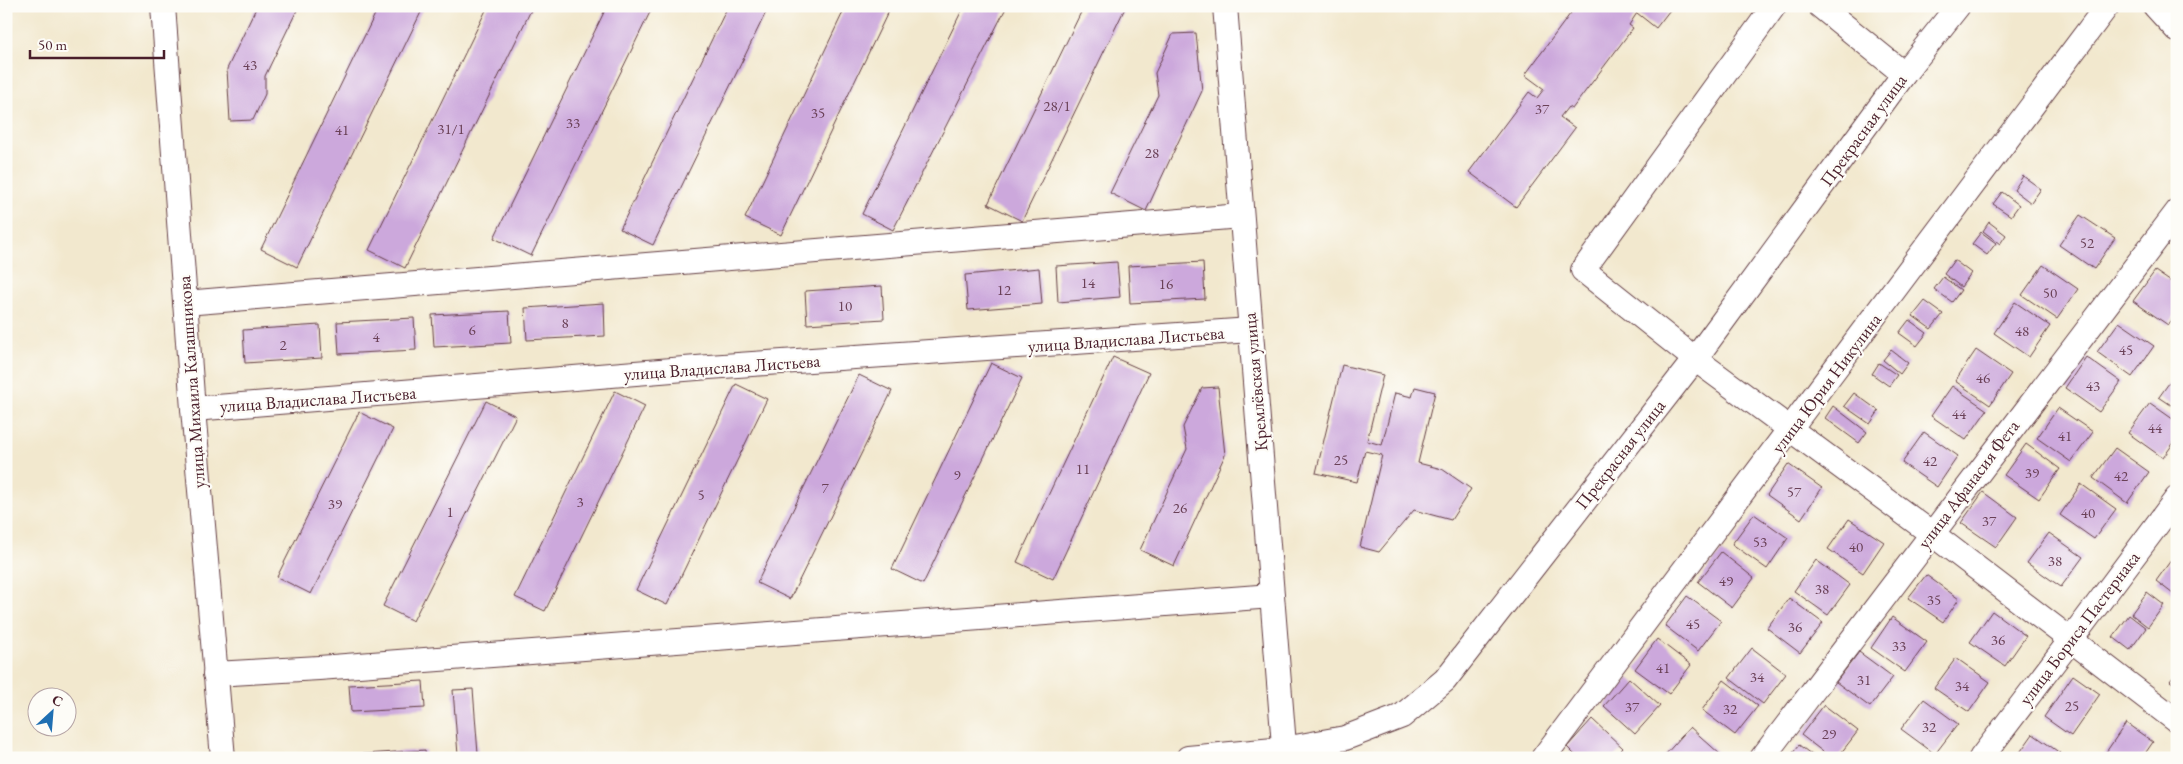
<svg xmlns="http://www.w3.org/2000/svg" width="2183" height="764" viewBox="0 0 2183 764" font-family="'EB Garamond',serif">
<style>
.building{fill:#cca8dc}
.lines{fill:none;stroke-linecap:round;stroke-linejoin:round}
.minor-casing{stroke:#633d43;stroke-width:26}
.minor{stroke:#fff;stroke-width:24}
.labels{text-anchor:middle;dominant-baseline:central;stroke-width:4.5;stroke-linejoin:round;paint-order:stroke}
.number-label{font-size:15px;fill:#6a4157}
.street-label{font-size:18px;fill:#4a1f2b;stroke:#fdfcf7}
</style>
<rect width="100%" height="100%" fill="#fdfcf7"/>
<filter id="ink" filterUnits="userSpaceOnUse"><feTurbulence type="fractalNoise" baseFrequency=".02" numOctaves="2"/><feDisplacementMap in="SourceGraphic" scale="10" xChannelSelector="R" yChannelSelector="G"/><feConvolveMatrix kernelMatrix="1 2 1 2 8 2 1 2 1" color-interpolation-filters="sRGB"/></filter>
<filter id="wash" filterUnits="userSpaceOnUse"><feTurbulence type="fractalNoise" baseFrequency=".0096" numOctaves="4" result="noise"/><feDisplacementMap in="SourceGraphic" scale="20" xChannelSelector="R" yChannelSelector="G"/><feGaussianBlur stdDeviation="1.12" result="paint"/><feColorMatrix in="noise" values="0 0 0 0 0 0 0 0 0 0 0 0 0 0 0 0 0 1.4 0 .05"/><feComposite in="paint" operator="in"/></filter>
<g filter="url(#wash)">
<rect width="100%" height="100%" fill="#f2e8ce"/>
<g id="blocks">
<!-- building -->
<g class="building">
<path d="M 257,6 L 299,6 L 265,76 L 265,94 L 253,120 L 230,121 L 227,69 Z"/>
<path d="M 379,6 L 424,6 L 297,267 L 261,249 Z"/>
<path d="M 488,6 L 533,6 L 405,268 L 369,250 Z"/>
<path d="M 607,6 L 653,6 L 531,256 L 494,238 Z"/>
<path d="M 728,6 L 769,6 L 653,245 L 620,229 Z"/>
<path d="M 846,6 L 891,6 L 781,235 L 745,218 Z"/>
<path d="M 964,6 L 1007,6 L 893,230 L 862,214 Z"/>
<path d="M 1084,6 L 1126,6 L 1022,221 L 988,204 Z"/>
<path d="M 1576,6 L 1601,6 L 1604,8 L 1605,6 L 1673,6 L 1656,28 L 1637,13 L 1629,25 L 1633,28 L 1572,109 L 1568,107 L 1560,117 L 1575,128 L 1516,207 L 1469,172 L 1529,92 L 1537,98 L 1544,89 L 1525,75 Z"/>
<path d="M 1196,33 L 1202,91 L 1146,211 L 1110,193 L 1158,95 L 1155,73 L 1173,34 Z"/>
<path d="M 2023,176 L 2041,189 L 2031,203 L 2014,190 Z"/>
<path d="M 2002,192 L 2019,205 L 2011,216 L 1993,204 Z"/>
<path d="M 2080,215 L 2115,238 L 2094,269 L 2059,245 Z"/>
<path d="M 1989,222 L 2006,235 L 2000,244 L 1983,231 Z"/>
<path d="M 1981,232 L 1996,243 L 1987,255 L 1972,244 Z"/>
<path d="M 1954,260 L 1971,273 L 1961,287 L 1944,274 Z"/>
<path d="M 1117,262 L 1120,297 L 1058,302 L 1056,266 Z"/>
<path d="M 1203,262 L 1205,299 L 1130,303 L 1128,266 Z"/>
<path d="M 2043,265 L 2078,289 L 2057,319 L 2022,295 Z"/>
<path d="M 1039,268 L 1042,304 L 968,310 L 965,275 Z"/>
<path d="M 2155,271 L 2177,286 L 2177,313 L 2168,325 L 2133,301 Z"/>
<path d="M 1943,277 L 1961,290 L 1952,302 L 1934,289 Z"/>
<path d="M 882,286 L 884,319 L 807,324 L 805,291 Z"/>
<path d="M 1925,301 L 1943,314 L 1931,329 L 1913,316 Z"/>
<path d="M 2015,302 L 2050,326 L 2029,357 L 1994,333 Z"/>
<path d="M 604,303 L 605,336 L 527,340 L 525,308 Z"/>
<path d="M 509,311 L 511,343 L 434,347 L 432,315 Z"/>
<path d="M 414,318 L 416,350 L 339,354 L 337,322 Z"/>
<path d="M 1909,320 L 1927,333 L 1917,346 L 1899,333 Z"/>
<path d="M 2119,322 L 2154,346 L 2132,377 L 2097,352 Z"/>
<path d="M 320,325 L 322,358 L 245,363 L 243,330 Z"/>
<path d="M 1891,350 L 1908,363 L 1900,374 L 1883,360 Z"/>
<path d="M 1976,350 L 2011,374 L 1990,405 L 1955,381 Z"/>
<path d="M 1113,357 L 1149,373 L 1053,579 L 1017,562 Z"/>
<path d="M 2086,357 L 2121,382 L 2099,412 L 2065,388 Z"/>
<path d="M 991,363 L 1022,378 L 923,584 L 892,569 Z"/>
<path d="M 1879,363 L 1897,375 L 1889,386 L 1872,374 Z"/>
<path d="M 1342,365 L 1383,375 L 1367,441 L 1382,445 L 1395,393 L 1412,397 L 1415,387 L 1435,392 L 1418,463 L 1442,469 L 1471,489 L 1451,520 L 1414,510 L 1379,552 L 1360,547 L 1382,455 L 1365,451 L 1357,482 L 1316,473 Z"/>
<path d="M 2177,372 L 2177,409 L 2159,397 Z"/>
<path d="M 859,375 L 892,391 L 790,599 L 757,583 Z"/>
<path d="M 736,384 L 767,399 L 667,605 L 636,590 Z"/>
<path d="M 1952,386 L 1987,410 L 1966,440 L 1931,416 Z"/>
<path d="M 1218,387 L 1225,455 L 1174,566 L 1140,550 L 1187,449 L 1183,427 L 1202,388 Z"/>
<path d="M 615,391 L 645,406 L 545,611 L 515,597 Z"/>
<path d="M 1854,393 L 1879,411 L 1870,424 L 1844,406 Z"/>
<path d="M 486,401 L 516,416 L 413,621 L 383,606 Z"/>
<path d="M 2150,403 L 2177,422 L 2177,438 L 2163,458 L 2128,433 Z"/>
<path d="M 1833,406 L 1867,432 L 1859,443 L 1825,418 Z"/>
<path d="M 2058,408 L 2093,432 L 2071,462 L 2037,438 Z"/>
<path d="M 359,412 L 393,429 L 311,594 L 277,577 Z"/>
<path d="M 1924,432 L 1958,456 L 1937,487 L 1902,463 Z"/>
<path d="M 2026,444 L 2060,469 L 2039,499 L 2004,475 Z"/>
<path d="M 2115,448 L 2149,472 L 2127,503 L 2093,478 Z"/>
<path d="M 1788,464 L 1822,488 L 1801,519 L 1767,495 Z"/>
<path d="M 2081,484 L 2116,509 L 2094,539 L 2060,515 Z"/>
<path d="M 1983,492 L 2017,517 L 1996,547 L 1961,523 Z"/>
<path d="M 1754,514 L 1788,538 L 1767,569 L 1732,544 Z"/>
<path d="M 1849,519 L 1884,542 L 1863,573 L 1828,549 Z"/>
<path d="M 2049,533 L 2083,557 L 2061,587 L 2027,563 Z"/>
<path d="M 1721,552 L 1754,578 L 1732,608 L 1698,582 Z"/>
<path d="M 2177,552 L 2177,588 L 2173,594 L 2156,581 Z"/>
<path d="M 1816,560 L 1850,585 L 1828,615 L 1794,591 Z"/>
<path d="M 1926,575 L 1959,599 L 1943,622 L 1908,598 Z"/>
<path d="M 2147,592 L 2164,605 L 2148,627 L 2131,614 Z"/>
<path d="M 1687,596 L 1721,621 L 1698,651 L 1665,626 Z"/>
<path d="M 1789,598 L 1823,623 L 1800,653 L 1767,628 Z"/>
<path d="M 1992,611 L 2026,636 L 2005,666 L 1970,642 Z"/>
<path d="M 2129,615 L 2146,628 L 2130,650 L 2113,637 Z"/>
<path d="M 1892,617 L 1927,642 L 1905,672 L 1871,648 Z"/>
<path d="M 1657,639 L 1691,665 L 1669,694 L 1635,669 Z"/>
<path d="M 1752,648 L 1786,674 L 1763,704 L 1729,678 Z"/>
<path d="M 1859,652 L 1893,677 L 1870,707 L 1836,682 Z"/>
<path d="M 1956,658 L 1990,682 L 1969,712 L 1934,688 Z"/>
<path d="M 2177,672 L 2177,686 L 2170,681 Z"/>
<path d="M 2073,675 L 2100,694 L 2071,736 L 2044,717 Z"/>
<path d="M 1629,678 L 1660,706 L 1635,734 L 1604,706 Z"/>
<path d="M 1724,680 L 1758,706 L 1735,735 L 1702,710 Z"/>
<path d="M 423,681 L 425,708 L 351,712 L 349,685 Z"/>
<path d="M 473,689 L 478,754 L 458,755 L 453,690 Z"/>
<path d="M 1924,699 L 1958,724 L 1935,754 L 1901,729 Z"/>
<path d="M 1824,705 L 1858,731 L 1837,758 L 1831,758 L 1801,735 Z"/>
<path d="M 1592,719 L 1623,748 L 1614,758 L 1578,758 L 1567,747 Z"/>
<path d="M 2126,723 L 2153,742 L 2142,758 L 2102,758 Z"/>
<path d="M 1690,727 L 1721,755 L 1719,758 L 1668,758 L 1665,755 Z"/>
<path d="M 2033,734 L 2060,753 L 2057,758 L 2016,758 Z"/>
<path d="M 1799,745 L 1816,758 L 1789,758 Z"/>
<path d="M 425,750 L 426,758 L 336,758 L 336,756 Z"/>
</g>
</g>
</g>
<g filter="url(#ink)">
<use href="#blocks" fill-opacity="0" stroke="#633d43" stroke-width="1"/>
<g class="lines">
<!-- minor casing -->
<g class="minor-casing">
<g id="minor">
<path d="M 163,6 L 193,409 L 223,758"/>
<path d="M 1225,6 L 1285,758"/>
<path d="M 1774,6 L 1583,270 L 1695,359 L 1931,533 L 2177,721"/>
<path d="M 1820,6 L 1904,74"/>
<path d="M 2155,6 L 2177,30"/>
<path d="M 185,303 L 1241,216"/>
<path d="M 193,409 L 709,367 L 1251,330"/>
<path d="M 215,674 L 319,668 L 1272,596"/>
<path d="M 1188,758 L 1284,749 L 1345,738 L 1402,716 L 1445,680 L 1695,359 L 1904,74 L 1958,6"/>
<path d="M 1543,758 L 2107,6"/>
<path d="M 1762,758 L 2177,212"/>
<path d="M 1981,758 L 2070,641 L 2177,498"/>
</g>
</g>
<!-- minor -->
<use href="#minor" class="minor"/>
</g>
</g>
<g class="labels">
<!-- number labels -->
<g class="number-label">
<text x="250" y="64">43</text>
<text x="1057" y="105">28/1</text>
<text x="1542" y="108">37</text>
<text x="818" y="112">35</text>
<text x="573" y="122">33</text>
<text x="451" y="128">31/1</text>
<text x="342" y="129">41</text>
<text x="1152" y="152">28</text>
<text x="2087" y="242">52</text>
<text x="1088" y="282">14</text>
<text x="1166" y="283">16</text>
<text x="1004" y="289">12</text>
<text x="2050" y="292">50</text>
<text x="845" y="305">10</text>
<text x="565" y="322">8</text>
<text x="472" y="329">6</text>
<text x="2022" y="330">48</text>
<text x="376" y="336">4</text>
<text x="283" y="344">2</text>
<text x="2126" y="349">45</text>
<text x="1983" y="377">46</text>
<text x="2093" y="385">43</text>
<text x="1959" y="413">44</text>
<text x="2155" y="427">44</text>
<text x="2065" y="435">41</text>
<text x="1341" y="459">25</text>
<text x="1930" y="460">42</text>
<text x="1083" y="468">11</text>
<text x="2032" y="472">39</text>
<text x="957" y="474">9</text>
<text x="2121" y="475">42</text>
<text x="825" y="487">7</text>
<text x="1794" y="491">57</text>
<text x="701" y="494">5</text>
<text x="580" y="501">3</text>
<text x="335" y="503">39</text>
<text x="1180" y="507">26</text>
<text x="450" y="511">1</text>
<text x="2088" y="512">40</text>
<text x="1989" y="520">37</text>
<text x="1760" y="541">53</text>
<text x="1856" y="546">40</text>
<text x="2055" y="560">38</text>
<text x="1726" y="580">49</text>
<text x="1822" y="588">38</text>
<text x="1934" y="599">35</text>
<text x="1693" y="623">45</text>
<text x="1795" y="626">36</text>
<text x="1998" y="639">36</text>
<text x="1899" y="645">33</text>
<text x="1663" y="667">41</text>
<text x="1757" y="676">34</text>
<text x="1864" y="679">31</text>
<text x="1962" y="685">34</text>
<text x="2072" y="705">25</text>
<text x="1632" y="706">37</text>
<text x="1730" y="708">32</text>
<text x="1929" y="726">32</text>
<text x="1829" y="733">29</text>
</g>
<!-- street labels -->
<g class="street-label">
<text transform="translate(1863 130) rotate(-54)">Прекрасная улица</text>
<text transform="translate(1126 339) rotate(-4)">улица Владислава Листьева</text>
<text transform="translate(722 367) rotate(-4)">улица Владислава Листьева</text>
<text transform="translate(191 382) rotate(-94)">улица Михаила Калашникова</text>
<text transform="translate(1255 382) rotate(-95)">Кремлёвская улица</text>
<text transform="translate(1826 383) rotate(-53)">улица Юрия Никулина</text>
<text transform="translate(318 399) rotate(-4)">улица Владислава Листьева</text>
<text transform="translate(1620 454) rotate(-52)">Прекрасная улица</text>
<text transform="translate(1968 484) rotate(-53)">улица Афанасия Фета</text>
<text transform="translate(2079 628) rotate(-53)">улица Бориса Пастернака</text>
</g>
</g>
<!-- margin -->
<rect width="2183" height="764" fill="none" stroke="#fdfcf7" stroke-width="25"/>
<!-- north arrow -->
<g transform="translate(52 712) rotate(26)"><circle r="24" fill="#fdfcf7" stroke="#b5a4a5"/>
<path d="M0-4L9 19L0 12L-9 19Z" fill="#1f6fb2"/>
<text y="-8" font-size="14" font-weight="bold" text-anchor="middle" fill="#4a1f2b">С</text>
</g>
<!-- scale -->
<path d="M30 50v8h134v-8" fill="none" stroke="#4a1f2b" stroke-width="2.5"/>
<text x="38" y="50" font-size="15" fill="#4a1f2b" stroke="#fdfcf7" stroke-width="4" paint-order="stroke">50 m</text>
</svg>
